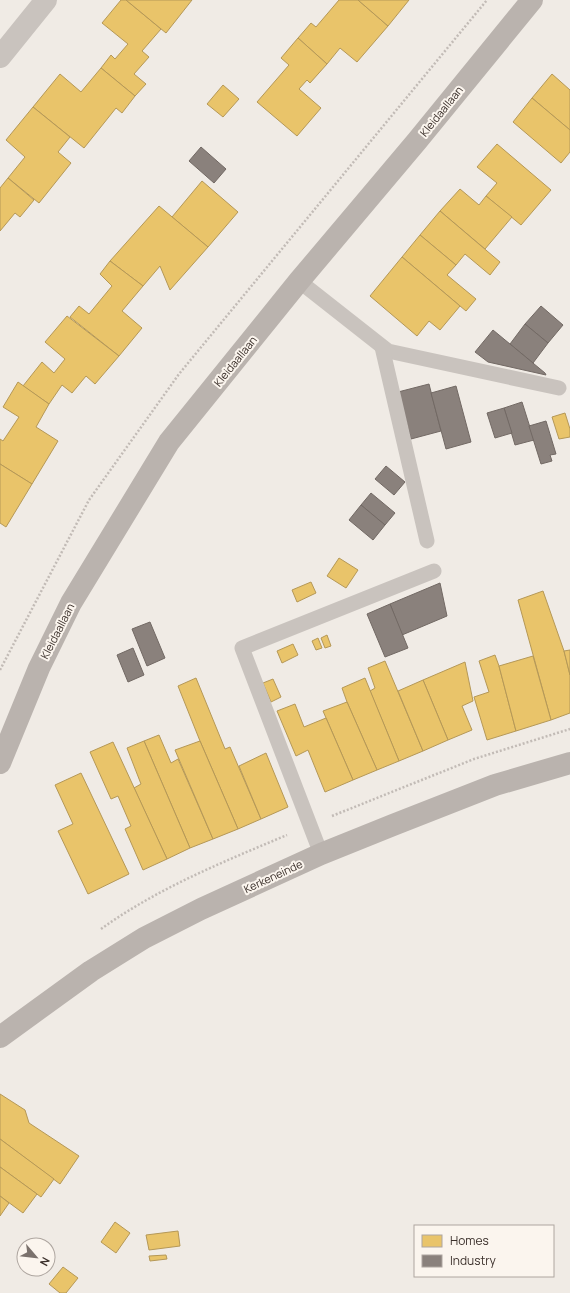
<svg xmlns="http://www.w3.org/2000/svg" width="570" height="1293" viewBox="0 0 570 1293" font-family="Manrope,sans-serif">
<style>
.homes{fill:#e9c46a;stroke:#b59857}
.industry{fill:#8a817c;stroke:#726964}
.lines{fill:none;stroke-linecap:round;stroke-linejoin:round}
.path{stroke:#c2bbb6;stroke-width:2.5;stroke-dasharray:2 2;stroke-linecap:butt}
.lane{stroke:#c9c3be;stroke-width:15}
.street{stroke:#c9c3be;stroke-width:22}
.secondary{stroke:#bab3ae;stroke-width:22}
.labels{text-anchor:middle;dominant-baseline:central;stroke-width:4;stroke-linejoin:round;paint-order:stroke}
.street-label{font-size:11px;fill:#3b302b;stroke:#fbf5ee}
</style>
<rect width="100%" height="100%" fill="#f0ebe5"/>
<!-- homes -->
<g class="homes">
<path d="M 121,0 L 126,0 L 161,29 L 142,51 L 149,57 L 134,74 L 146,84 L 135,96 L 101,68 L 111,55 L 115,59 L 128,44 L 102,23 Z"/>
<path d="M 126,0 L 192,0 L 166,33 Z"/>
<path d="M 339,0 L 358,0 L 388,26 L 357,62 L 340,48 L 327,64 L 298,38 L 311,23 L 316,27 Z"/>
<path d="M 358,0 L 409,0 L 388,26 Z"/>
<path d="M 298,38 L 327,64 L 310,83 L 307,80 L 299,89 L 321,108 L 297,136 L 257,102 L 289,65 L 281,58 Z"/>
<path d="M 101,68 L 135,96 L 122,113 L 116,108 L 84,148 L 33,107 L 60,74 L 81,92 Z"/>
<path d="M 552,74 L 570,90 L 570,130 L 532,98 Z"/>
<path d="M 223,85 L 239,99 L 223,117 L 207,104 Z"/>
<path d="M 532,98 L 570,130 L 570,152 L 561,163 L 513,122 Z"/>
<path d="M 33,107 L 70,137 L 58,152 L 71,163 L 39,203 L 8,178 L 25,157 L 6,140 Z"/>
<path d="M 497,144 L 551,190 L 521,225 L 486,196 L 497,183 L 477,167 Z"/>
<path d="M 8,178 L 34,200 L 20,217 L 15,213 L 0,231 L 0,188 Z"/>
<path d="M 202,181 L 238,212 L 208,247 L 172,217 Z"/>
<path d="M 460,189 L 479,205 L 486,196 L 512,217 L 485,249 L 440,211 Z"/>
<path d="M 159,206 L 208,247 L 170,290 L 160,266 L 143,286 L 110,261 Z"/>
<path d="M 440,211 L 500,262 L 490,275 L 465,254 L 456,265 L 420,235 Z"/>
<path d="M 420,235 L 456,265 L 447,275 L 476,299 L 466,311 L 402,257 Z"/>
<path d="M 402,257 L 460,306 L 440,330 L 429,321 L 417,336 L 370,296 Z"/>
<path d="M 110,261 L 143,286 L 122,311 L 142,328 L 119,356 L 70,317 L 79,306 L 89,314 L 112,286 L 100,274 Z"/>
<path d="M 67,316 L 119,356 L 95,384 L 86,376 L 72,393 L 62,385 L 49,404 L 23,386 L 42,362 L 54,373 L 65,359 L 45,342 Z"/>
<path d="M 18,382 L 49,404 L 36,427 L 58,441 L 32,484 L 0,464 L 0,439 L 3,441 L 19,417 L 3,407 Z"/>
<path d="M 565,413 L 570,429 L 570,437 L 559,439 L 552,417 Z"/>
<path d="M 0,464 L 32,484 L 6,527 L 0,523 Z"/>
<path d="M 339,558 L 358,570 L 346,588 L 327,576 Z"/>
<path d="M 311,582 L 316,593 L 297,602 L 292,590 Z"/>
<path d="M 543,591 L 564,651 L 570,675 L 570,713 L 551,720 L 518,600 Z"/>
<path d="M 327,635 L 331,646 L 325,648 L 321,638 Z"/>
<path d="M 318,638 L 322,648 L 316,650 L 312,641 Z"/>
<path d="M 293,644 L 298,655 L 282,663 L 277,651 Z"/>
<path d="M 570,650 L 570,675 L 564,651 Z"/>
<path d="M 495,655 L 499,666 L 516,731 L 487,740 L 474,697 L 489,692 L 479,661 Z"/>
<path d="M 533,656 L 551,720 L 516,731 L 499,666 Z"/>
<path d="M 385,661 L 423,751 L 399,761 L 370,691 L 375,688 L 368,668 Z"/>
<path d="M 465,662 L 473,701 L 462,706 L 472,730 L 448,740 L 423,680 Z"/>
<path d="M 196,678 L 225,749 L 230,747 L 261,819 L 238,829 L 200,741 L 178,686 Z"/>
<path d="M 365,678 L 399,761 L 377,770 L 347,702 L 342,688 Z"/>
<path d="M 273,679 L 281,697 L 271,702 L 263,683 Z"/>
<path d="M 423,680 L 448,740 L 423,751 L 398,691 Z"/>
<path d="M 347,702 L 377,770 L 353,780 L 323,711 Z"/>
<path d="M 295,704 L 304,727 L 326,718 L 353,780 L 325,792 L 308,750 L 296,756 L 277,711 Z"/>
<path d="M 159,735 L 171,763 L 178,759 L 213,839 L 190,848 L 144,741 Z"/>
<path d="M 144,741 L 190,848 L 167,859 L 134,788 L 141,784 L 127,748 Z"/>
<path d="M 200,741 L 238,829 L 213,839 L 175,750 Z"/>
<path d="M 113,742 L 167,859 L 143,870 L 125,829 L 131,826 L 118,796 L 111,799 L 90,752 Z"/>
<path d="M 266,753 L 288,807 L 261,819 L 239,766 Z"/>
<path d="M 81,773 L 129,874 L 88,894 L 58,831 L 73,824 L 55,785 Z"/>
<path d="M 0,1094 L 25,1110 L 29,1123 L 79,1156 L 60,1184 L 0,1139 Z"/>
<path d="M 0,1139 L 54,1179 L 41,1197 L 0,1167 Z"/>
<path d="M 0,1167 L 37,1194 L 23,1213 L 0,1196 Z"/>
<path d="M 0,1196 L 9,1203 L 0,1216 Z"/>
<path d="M 115,1222 L 130,1233 L 116,1253 L 101,1242 Z"/>
<path d="M 178,1231 L 180,1246 L 149,1250 L 146,1235 Z"/>
<path d="M 166,1255 L 167,1259 L 150,1261 L 149,1256 Z"/>
<path d="M 63,1267 L 78,1278 L 66,1293 L 60,1293 L 49,1284 Z"/>
</g>
<!-- industry -->
<g class="industry">
<path d="M 201,147 L 226,169 L 214,183 L 189,161 Z"/>
<path d="M 541,306 L 563,325 L 548,343 L 525,324 Z"/>
<path d="M 525,324 L 548,343 L 533,363 L 510,344 Z"/>
<path d="M 493,330 L 545,373 L 546,375 L 488,362 L 475,352 Z"/>
<path d="M 429,384 L 441,431 L 411,439 L 398,392 Z"/>
<path d="M 456,386 L 471,442 L 446,449 L 431,393 Z"/>
<path d="M 522,402 L 534,440 L 515,445 L 504,408 Z"/>
<path d="M 504,408 L 512,433 L 495,438 L 487,413 Z"/>
<path d="M 546,421 L 556,454 L 550,455 L 552,461 L 541,464 L 529,426 Z"/>
<path d="M 386,466 L 405,482 L 394,495 L 375,479 Z"/>
<path d="M 371,493 L 395,513 L 385,525 L 361,505 Z"/>
<path d="M 361,505 L 385,525 L 373,540 L 349,520 Z"/>
<path d="M 440,583 L 447,616 L 402,635 L 390,604 Z"/>
<path d="M 390,604 L 408,648 L 385,657 L 367,614 Z"/>
<path d="M 150,622 L 165,658 L 147,666 L 132,629 Z"/>
<path d="M 133,648 L 144,675 L 128,682 L 117,655 Z"/>
</g>
<g class="lines">
<!-- path -->
<g class="path">
<path d="M 0,670 L 89,500 L 179,374 L 487,0"/>
<path d="M 332,816 L 474,759 L 570,729"/>
<path d="M 101,929 C 158,888 223,862 287,835"/>
</g>
<!-- lane -->
<g class="lane">
<path d="M 299,281 L 388,351 L 559,388"/>
<path d="M 382,347 L 427,541"/>
<path d="M 321,854 L 242,648 L 434,571"/>
</g>
<!-- street -->
<path class="street" d="M 0,57 L 46,0"/>
<!-- secondary -->
<g class="secondary">
<path d="M 0,763 L 39,668 L 71,603 L 169,442 L 299,281 L 417,141 L 532,0"/>
<path d="M 0,1037 L 91,971 L 144,938 L 201,909 L 321,854 L 393,825 L 495,785 L 570,763"/>
</g>
</g>
<g class="labels">
<!-- street labels -->
<g class="street-label">
<text transform="translate(441 111) rotate(-51)">Kleidaallaan</text>
<text transform="translate(235 361) rotate(-51)">Kleidaallaan</text>
<text transform="translate(57 631) rotate(-63)">Kleidaallaan</text>
<text transform="translate(273 876) rotate(-25)">Kerkeneinde</text>
</g>
</g>
<!-- legend -->
<rect x="414" y="1225" width="140" height="52" fill="#fbf5ee" stroke="#aea6a0"/>
<rect x="422" y="1235" width="20" height="12" fill="#e9c46a" stroke="#aea6a0"/>
<text x="450" y="1245" font-size="12" fill="#3b302b">Homes</text>
<rect x="422" y="1255" width="20" height="12" fill="#8a817c" stroke="#aea6a0"/>
<text x="450" y="1265" font-size="12" fill="#3b302b">Industry</text>
<!-- north arrow -->
<g transform="translate(36 1257) rotate(118)"><circle r="19" fill="#fbf5ee" stroke="#aea6a0"/>
<path d="M0-3L7 15L0 10L-7 15Z" fill="#7a716c"/>
<text y="-6" font-size="11" font-weight="bold" text-anchor="middle" fill="#3b302b">N</text>
</g>
</svg>
